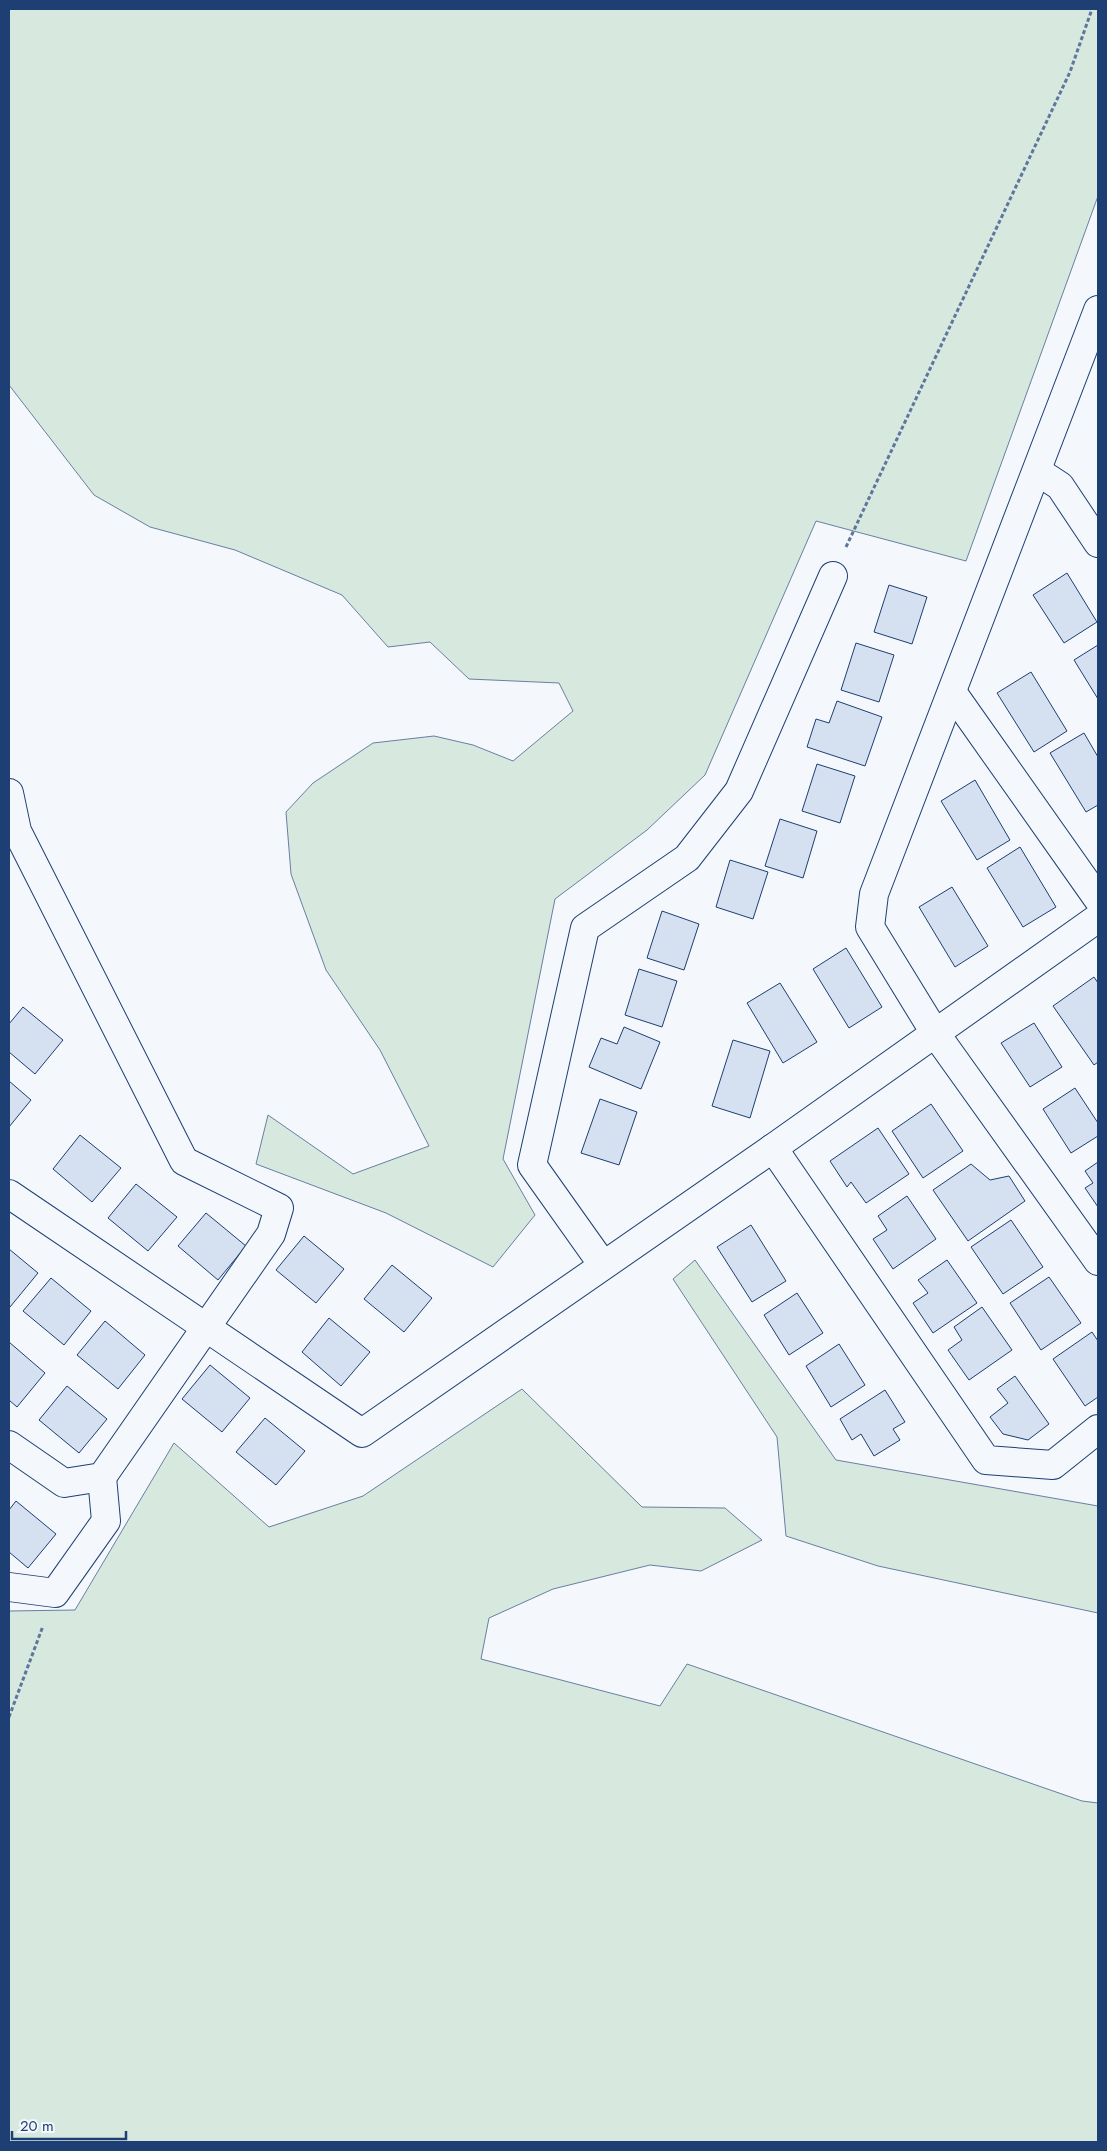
<svg xmlns="http://www.w3.org/2000/svg" width="1107" height="2151" viewBox="0 0 1107 2151" font-family="Jost,sans-serif">
<style>
.green{fill:#d7e8df;stroke:#687fa3}
.building{fill:#d5e0f0;stroke:#1d3f73}
.lines{fill:none;stroke-linecap:round;stroke-linejoin:round}
.minor-casing{stroke:#1d3f73;stroke-width:30}
.path{stroke:#5e769c;stroke-width:3;stroke-dasharray:4 2.5;stroke-linecap:butt}
.minor{stroke:#f4f7fb;stroke-width:28}
</style>
<rect width="100%" height="100%" fill="#f4f7fb"/>
<!-- green -->
<g class="green">
<path d="M 9,9 L 1098,9 L 1098,196 L 966,561 L 816,521 L 705,775 L 647,830 L 555,899 L 503,1159 L 535,1215 L 493,1267 L 386,1213 L 256,1164 L 268,1115 L 353,1174 L 429,1146 L 380,1050 L 326,970 L 291,874 L 286,812 L 313,783 L 373,743 L 434,736 L 473,745 L 513,761 L 573,711 L 559,683 L 469,679 L 430,642 L 388,647 L 342,595 L 235,550 L 150,527 L 94,495 L 9,385 Z"/>
<path d="M 695,1260 L 836,1460 L 1098,1506 L 1098,1613 L 878,1566 L 786,1536 L 777,1437 L 673,1279 Z"/>
<path d="M 522,1389 L 642,1507 L 725,1508 L 762,1540 L 701,1571 L 650,1565 L 553,1589 L 489,1618 L 481,1659 L 660,1706 L 687,1664 L 1082,1801 L 1098,1803 L 1098,2142 L 9,2142 L 9,1611 L 75,1610 L 174,1443 L 269,1527 L 363,1496 Z"/>
</g>
<!-- building -->
<g class="building">
<path d="M 1067,573 L 1097,622 L 1064,643 L 1033,595 Z"/>
<path d="M 889,585 L 927,597 L 912,644 L 874,632 Z"/>
<path d="M 856,643 L 894,655 L 879,702 L 841,690 Z"/>
<path d="M 1098,645 L 1098,699 L 1074,660 Z"/>
<path d="M 1031,672 L 1067,731 L 1034,752 L 997,693 Z"/>
<path d="M 837,701 L 882,717 L 865,766 L 807,747 L 816,719 L 829,723 Z"/>
<path d="M 1084,733 L 1098,757 L 1098,805 L 1086,812 L 1050,753 Z"/>
<path d="M 817,764 L 855,776 L 840,823 L 802,811 Z"/>
<path d="M 975,780 L 1010,840 L 977,860 L 941,801 Z"/>
<path d="M 780,819 L 817,831 L 803,878 L 765,866 Z"/>
<path d="M 1020,847 L 1056,907 L 1023,927 L 987,868 Z"/>
<path d="M 730,860 L 768,872 L 753,919 L 716,907 Z"/>
<path d="M 952,887 L 988,946 L 955,967 L 919,907 Z"/>
<path d="M 662,911 L 699,924 L 684,970 L 647,958 Z"/>
<path d="M 846,948 L 882,1007 L 849,1028 L 813,969 Z"/>
<path d="M 639,969 L 677,981 L 662,1027 L 625,1015 Z"/>
<path d="M 1094,977 L 1098,983 L 1098,1062 L 1094,1065 L 1053,1006 Z"/>
<path d="M 780,983 L 817,1042 L 783,1063 L 747,1003 Z"/>
<path d="M 23,1007 L 63,1040 L 35,1074 L 9,1052 L 9,1024 Z"/>
<path d="M 1034,1023 L 1062,1067 L 1030,1087 L 1001,1043 Z"/>
<path d="M 624,1027 L 660,1042 L 641,1089 L 589,1067 L 601,1038 L 617,1044 Z"/>
<path d="M 733,1040 L 770,1051 L 750,1118 L 712,1106 Z"/>
<path d="M 9,1081 L 31,1100 L 9,1127 Z"/>
<path d="M 1075,1088 L 1098,1123 L 1098,1136 L 1071,1153 L 1043,1109 Z"/>
<path d="M 600,1099 L 637,1112 L 619,1165 L 581,1153 Z"/>
<path d="M 931,1104 L 963,1151 L 923,1178 L 892,1131 Z"/>
<path d="M 878,1128 L 909,1174 L 866,1203 L 851,1182 L 847,1187 L 830,1161 Z"/>
<path d="M 80,1135 L 121,1168 L 92,1202 L 53,1169 Z"/>
<path d="M 1098,1162 L 1098,1207 L 1085,1188 L 1093,1183 L 1085,1171 Z"/>
<path d="M 971,1164 L 990,1180 L 1009,1176 L 1025,1201 L 968,1241 L 933,1190 Z"/>
<path d="M 136,1184 L 177,1217 L 148,1251 L 108,1218 Z"/>
<path d="M 907,1196 L 936,1239 L 893,1269 L 873,1239 L 887,1230 L 878,1216 Z"/>
<path d="M 206,1213 L 246,1246 L 218,1280 L 178,1246 Z"/>
<path d="M 1011,1220 L 1043,1267 L 1003,1294 L 971,1247 Z"/>
<path d="M 751,1225 L 786,1281 L 752,1302 L 717,1247 Z"/>
<path d="M 304,1236 L 344,1269 L 316,1303 L 276,1270 Z"/>
<path d="M 9,1249 L 38,1273 L 10,1307 L 9,1306 Z"/>
<path d="M 947,1260 L 977,1303 L 933,1333 L 913,1303 L 928,1293 L 918,1280 Z"/>
<path d="M 392,1265 L 432,1298 L 404,1332 L 364,1299 Z"/>
<path d="M 1049,1277 L 1081,1323 L 1041,1350 L 1010,1303 Z"/>
<path d="M 51,1278 L 91,1311 L 64,1345 L 23,1311 Z"/>
<path d="M 797,1293 L 823,1333 L 789,1355 L 764,1315 Z"/>
<path d="M 982,1307 L 1012,1350 L 969,1380 L 948,1350 L 962,1340 L 954,1327 Z"/>
<path d="M 329,1318 L 370,1352 L 341,1386 L 302,1352 Z"/>
<path d="M 105,1321 L 145,1355 L 118,1389 L 77,1355 Z"/>
<path d="M 1092,1332 L 1098,1341 L 1098,1397 L 1085,1406 L 1053,1359 Z"/>
<path d="M 9,1342 L 45,1373 L 17,1407 L 9,1400 Z"/>
<path d="M 839,1344 L 865,1385 L 831,1407 L 806,1366 Z"/>
<path d="M 210,1365 L 250,1398 L 222,1432 L 182,1399 Z"/>
<path d="M 1015,1376 L 1049,1424 L 1028,1440 L 1003,1434 L 990,1417 L 1008,1403 L 997,1389 Z"/>
<path d="M 67,1386 L 107,1419 L 79,1453 L 39,1420 Z"/>
<path d="M 885,1390 L 905,1422 L 893,1429 L 900,1440 L 874,1456 L 861,1434 L 852,1440 L 840,1419 Z"/>
<path d="M 265,1418 L 305,1451 L 276,1485 L 236,1452 Z"/>
<path d="M 16,1501 L 56,1534 L 28,1568 L 9,1552 L 9,1510 Z"/>
</g>
<g class="lines">
<!-- minor casing -->
<g class="minor-casing">
<g id="minor">
<path d="M 1098,310 L 874,894 L 870,927 L 935,1033 L 1098,1261"/>
<path d="M 1037,471 L 1060,486 L 1098,543"/>
<path d="M 952,692 L 1098,899"/>
<path d="M 9,793 L 17,831 L 184,1161 L 279,1208 L 271,1234 L 102,1477 L 64,1483 L 9,1445"/>
<path d="M 773,1148 L 986,1460 L 1053,1465 L 1098,1429"/>
<path d="M 9,1194 L 362,1433 L 773,1148 L 1098,918"/>
<path d="M 603,1265 L 532,1165 L 585,928 L 687,858 L 739,791 L 833,576"/>
<path d="M 9,1587 L 55,1593 L 106,1521 L 102,1477"/>
</g>
</g>
<!-- path -->
<g class="path">
<path d="M 846,547 L 1070,72 L 1092,9"/>
<path d="M 9,1717 L 43,1626"/>
</g>
<!-- minor -->
<use href="#minor" class="minor"/>
</g>
<!-- border -->
<rect width="1107" height="2151" fill="none" stroke="#1d3f73" stroke-width="20"/>
<!-- scale -->
<path d="M12 2131v8h114v-8" fill="none" stroke="#1d3f73" stroke-width="2.5"/>
<text x="20" y="2131" font-size="15" fill="#1d3f73" stroke="#f4f7fb" stroke-width="4" paint-order="stroke">20 m</text>
</svg>
